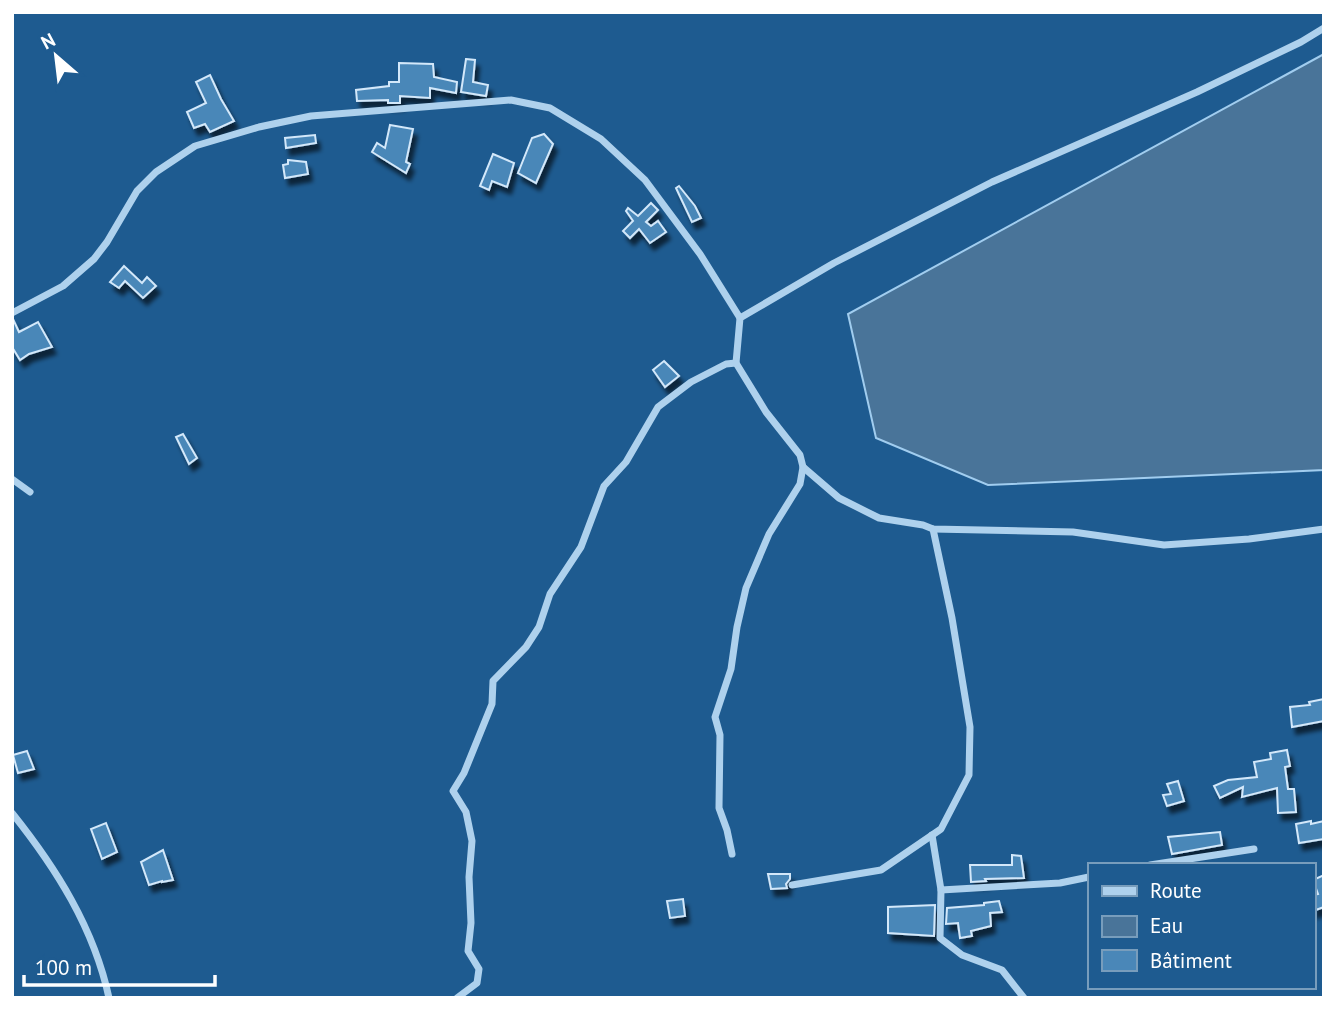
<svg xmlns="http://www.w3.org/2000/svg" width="1336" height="1010" viewBox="0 0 1336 1010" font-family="'PT Sans',sans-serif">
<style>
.water{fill:#497499;stroke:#a1cdef;stroke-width:2}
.building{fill:#4a87b8;stroke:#d3e8fa;stroke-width:2;filter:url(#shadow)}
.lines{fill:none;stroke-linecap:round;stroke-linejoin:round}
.street{stroke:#aed1ed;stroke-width:7}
</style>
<defs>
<filter id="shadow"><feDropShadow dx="4" dy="7" stdDeviation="2" flood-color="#0009"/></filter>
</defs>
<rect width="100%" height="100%" fill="#1e5b90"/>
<!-- water -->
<path class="water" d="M 1324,54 L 1324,470 L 988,485 L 876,438 L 848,314 Z"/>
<!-- building -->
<g class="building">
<path d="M 466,59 L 475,60 L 473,82 L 488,85 L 486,96 L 461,92 Z"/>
<path d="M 399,63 L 433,64 L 434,77 L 457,82 L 456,93 L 430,88 L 430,98 L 400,96 L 400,103 L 388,103 L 388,100 L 357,101 L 356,90 L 389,86 L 389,82 L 399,82 Z"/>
<path d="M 210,75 L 221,99 L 234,121 L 210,132 L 205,124 L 194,128 L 187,112 L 206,103 L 196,82 Z"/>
<path d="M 390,125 L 413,129 L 406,162 L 410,164 L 406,173 L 372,152 L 377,143 L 385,148 Z"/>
<path d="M 544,134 L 553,144 L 536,183 L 518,173 L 532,138 Z"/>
<path d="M 315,135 L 316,143 L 286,148 L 285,138 Z"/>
<path d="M 493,154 L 514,163 L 507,187 L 492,181 L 489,190 L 480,186 Z"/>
<path d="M 288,160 L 306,162 L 308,174 L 285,178 L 283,165 L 288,164 Z"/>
<path d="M 679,186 L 695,206 L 701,218 L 692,222 L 676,188 Z"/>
<path d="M 651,203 L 658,210 L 646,222 L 651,226 L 658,221 L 666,232 L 650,243 L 639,229 L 630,238 L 623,231 L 633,221 L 626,211 L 628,208 L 638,216 Z"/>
<path d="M 124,266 L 142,283 L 147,277 L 156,286 L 143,298 L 125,281 L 119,288 L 110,282 Z"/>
<path d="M 13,319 L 19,332 L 38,322 L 52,347 L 29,354 L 20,360 L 12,347 Z"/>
<path d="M 664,361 L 679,376 L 665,387 L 653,370 Z"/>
<path d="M 183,434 L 197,458 L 189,464 L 176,437 Z"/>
<path d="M 1324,699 L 1324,721 L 1292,727 L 1290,707 L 1310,705 L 1309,702 Z"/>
<path d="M 1287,750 L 1290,766 L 1285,767 L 1288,789 L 1294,789 L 1296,812 L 1278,813 L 1277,788 L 1242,797 L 1243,787 L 1220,798 L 1214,786 L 1228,780 L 1257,777 L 1254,762 L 1271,759 L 1270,753 Z"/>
<path d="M 27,751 L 34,769 L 18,773 L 13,755 Z"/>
<path d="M 1178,781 L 1184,801 L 1167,806 L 1163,795 L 1171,794 L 1167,784 Z"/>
<path d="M 1311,821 L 1311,824 L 1324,821 L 1324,839 L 1299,843 L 1296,824 Z"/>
<path d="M 106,823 L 117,852 L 102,859 L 91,829 Z"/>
<path d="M 1220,832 L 1222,845 L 1172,854 L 1168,837 Z"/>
<path d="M 163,850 L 173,880 L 162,882 L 162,881 L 149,885 L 141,862 Z"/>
<path d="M 1012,855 L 1021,856 L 1024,878 L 985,879 L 986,881 L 971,882 L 970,865 L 1012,865 Z"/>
<path d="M 768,874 L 790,874 L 790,879 L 786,884 L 787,888 L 771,889 Z"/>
<path d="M 1324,875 L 1324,907 L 1313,911 L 1313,895 L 1318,894 L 1313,880 Z"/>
<path d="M 683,899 L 685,916 L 670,918 L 667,901 Z"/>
<path d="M 999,901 L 1002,912 L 990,913 L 991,926 L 971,931 L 972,936 L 960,938 L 958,923 L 946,924 L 947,908 L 984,905 L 984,903 Z"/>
<path d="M 935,905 L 934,936 L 888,933 L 888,907 Z"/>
</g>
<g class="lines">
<!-- street -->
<g class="street">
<path d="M 1324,28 L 1301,42 L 1197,92 L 992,182 L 834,263 L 740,318 L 736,363 L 766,412 L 800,455 L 803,467 L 839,498 L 879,518 L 923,525 L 933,529 L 1073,532 L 1164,545 L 1249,539 L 1324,529"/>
<path d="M 12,313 L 63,286 L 94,259 L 107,242 L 137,191 L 156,172 L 195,146 L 259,127 L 311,116 L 511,100 L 550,108 L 601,139 L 645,180 L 700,254 L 740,318"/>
<path d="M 12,479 L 30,492"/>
<path d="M 12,813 C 56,868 94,928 109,998"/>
<path d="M 932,835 L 941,890 L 1060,883 L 1089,877"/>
<path d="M 732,854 L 727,830 L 719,808 L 720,735 L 715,717 L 731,669 L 737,627 L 746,588 L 769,534 L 800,484 L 803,467"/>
<path d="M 1150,865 L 1254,849"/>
<path d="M 792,885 L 881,870 L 941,829 L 969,775 L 970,727 L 952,618 L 933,529"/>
<path d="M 941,890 L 940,938 L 962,955 L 1002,970 L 1024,998"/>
<path d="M 457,998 L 477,983 L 479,969 L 468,951 L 471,923 L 469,877 L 472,841 L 466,812 L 453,791 L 464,773 L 492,704 L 493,681 L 526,647 L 539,627 L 550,594 L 581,547 L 604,486 L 626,462 L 658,407 L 691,382 L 726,364 L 736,363"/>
</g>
</g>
<!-- border -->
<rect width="1336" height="1010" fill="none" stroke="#ffffff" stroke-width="28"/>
<!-- legend -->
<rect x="1088" y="863" width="228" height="126" fill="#1e5b90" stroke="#789dbc" stroke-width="2"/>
<rect x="1102" y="886" width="35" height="10" fill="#aed1ed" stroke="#789dbc" stroke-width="2"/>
<text x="1150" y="898" font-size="21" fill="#ffffff">Route</text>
<rect x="1102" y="916" width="35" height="21" fill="#497499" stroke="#789dbc" stroke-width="2"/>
<text x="1150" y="933" font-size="21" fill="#ffffff">Eau</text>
<rect x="1102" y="950" width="35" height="21" fill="#4a87b8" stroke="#789dbc" stroke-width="2"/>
<text x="1150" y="968" font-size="21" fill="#ffffff">Bâtiment</text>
<!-- north arrow -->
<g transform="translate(56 56) rotate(332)" stroke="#1e5b90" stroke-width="5" paint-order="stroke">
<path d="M0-5L12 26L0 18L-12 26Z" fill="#ffffff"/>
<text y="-10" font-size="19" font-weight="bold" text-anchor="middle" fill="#ffffff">N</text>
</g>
<!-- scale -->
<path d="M24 975v10h191v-10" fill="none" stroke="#ffffff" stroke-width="3.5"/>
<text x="35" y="975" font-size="21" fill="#ffffff" stroke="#1e5b90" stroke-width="5" paint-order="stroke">100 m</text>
</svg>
